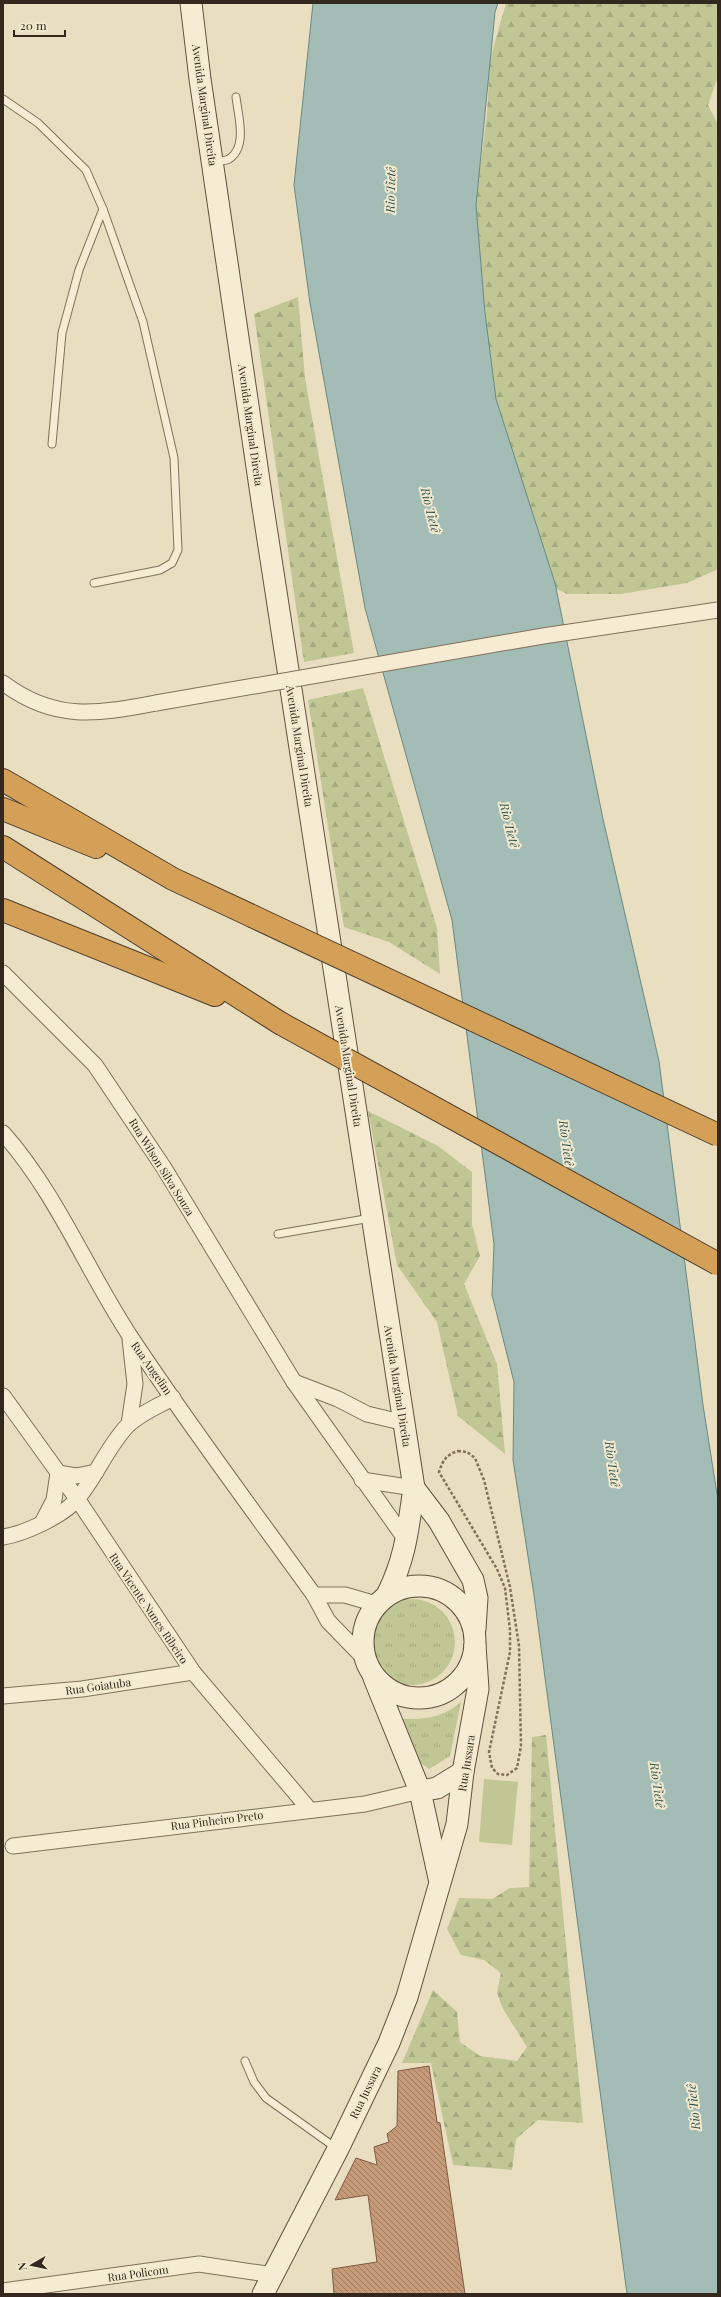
<svg xmlns="http://www.w3.org/2000/svg" width="721" height="2297" viewBox="0 0 721 2297" font-family="'Playfair Display',serif">
<style>
.grass{fill:url(#grass-tufts)}
.forest{fill:url(#forest-firs)}
.green{fill:#c0c795}
.water{fill:#a3bcb5;stroke:#6b8982}
.building{fill:url(#building-back-hatch);stroke:#7f5b41}
.lines{fill:none;stroke-linecap:round;stroke-linejoin:round}
.lane-casing{stroke:#81705a;stroke-width:9}
.street-casing{stroke:#81705a;stroke-width:17}
.secondary-casing{stroke:#63513d;stroke-width:23}
.highway-casing{stroke:#4f3e2e;stroke-width:24}
.path{stroke:#81705a;stroke-width:2.5;stroke-dasharray:3 2;stroke-linecap:butt}
.lane{stroke:#f6ecd3;stroke-width:7}
.street{stroke:#f6ecd3;stroke-width:15}
.secondary{stroke:#f6ecd3;stroke-width:21}
.highway{stroke:#d49f56;stroke-width:22}
.street-bridge-casing{stroke:#81705a;stroke-width:17;stroke-linecap:butt}
.highway-bridge-casing{stroke:#4f3e2e;stroke-width:24;stroke-linecap:butt}
.street-bridge{stroke:#f6ecd3;stroke-width:15}
.highway-bridge{stroke:#d49f56;stroke-width:22}
.labels{text-anchor:middle;dominant-baseline:central;stroke-width:4;stroke-linejoin:round;paint-order:stroke}
.street-label{font-size:11px;fill:#32281d;stroke:#f2e9cf}
.water-label{font-size:12px;font-style:italic;fill:#2d514f;stroke:#f2e9cf}
</style>
<defs>
<pattern id="grass-tufts" width="24" height="20" patternUnits="userSpaceOnUse"><rect width="24" height="20" fill="#c0c795"/><path d="M3 7l-1-3M5 7V3M7 7l1-3M15 17l-1-3M17 17v-4M19 17l1-3" fill="none" stroke="#a5ab80"/></pattern>
<pattern id="forest-firs" width="22" height="20" patternUnits="userSpaceOnUse"><rect width="22" height="20" fill="#c0c795"/><path d="M5 1l3.5 6h-7zM16 11l3.5 6h-7z" fill="#a5ab80"/></pattern>
<pattern id="building-back-hatch" width="6" height="6" patternUnits="userSpaceOnUse"><rect width="6" height="6" fill="#c59a79"/><path d="M-1 5l2 2M0 0l6 6M5-1l2 2" fill="none" stroke="#a17e63"/></pattern>
</defs>
<rect width="100%" height="100%" fill="#eadec0"/>
<!-- grass -->
<g class="grass">
<circle cx="412" cy="1642" r="43"/>
<path d="M 461,1702 L 450,1756 L 429,1769 L 413,1758 L 397,1718 C 421,1721 443,1718 461,1702 Z"/>
</g>
<!-- forest -->
<g class="forest">
<path d="M 506,3 L 718,3 L 718,76 L 708,105 L 718,124 L 718,569 L 687,583 L 621,594 L 567,594 L 553,587 L 503,474 L 472,229 L 487,114 L 490,59 Z"/>
<path d="M 298,297 L 305,378 L 354,653 L 304,662 L 254,314 Z"/>
<path d="M 363,688 L 437,928 L 440,974 L 389,942 L 344,927 L 308,700 Z"/>
<path d="M 368,1111 L 438,1146 L 472,1172 L 472,1224 L 480,1256 L 464,1284 L 497,1364 L 505,1454 L 458,1416 L 437,1322 L 397,1265 Z"/>
<path d="M 546,1735 L 583,2123 L 538,2120 L 516,2139 L 512,2170 L 453,2165 L 431,2063 L 402,2063 L 433,1990 L 457,2012 L 460,2042 L 480,2056 L 517,2061 L 527,2047 L 503,2009 L 497,1993 L 501,1973 L 484,1960 L 461,1955 L 447,1929 L 459,1898 L 492,1899 L 510,1888 L 529,1887 L 532,1737 Z"/>
</g>
<!-- green -->
<path class="green" d="M 484,1779 L 518,1782 L 512,1845 L 479,1842 Z"/>
<!-- water -->
<path class="water" d="M 313,3 L 498,3 L 495,12 L 476,205 L 485,313 L 496,399 L 555,583 L 603,819 L 659,1061 L 703,1405 L 718,1500 L 718,2294 L 627,2294 L 534,1595 L 513,1460 L 514,1382 L 492,1295 L 494,1244 L 452,920 L 365,608 L 310,303 L 294,185 Z"/>
<!-- building -->
<path class="building" d="M 429,2066 L 437,2122 L 440,2123 L 465,2294 L 334,2294 L 332,2269 L 377,2262 L 368,2195 L 335,2200 L 356,2158 L 377,2165 L 374,2147 L 389,2142 L 387,2134 L 397,2126 L 398,2071 Z"/>
<g class="lines">
<!-- lane casing -->
<g class="lane-casing">
<g id="lane">
<path d="M 3,99 L 38,123 L 86,170 L 103,209 L 143,322 L 174,458 L 178,550 L 172,563 L 160,570 L 94,583"/>
<path d="M 214,162 C 218,161 225,161 229,159 C 248,147 238,115 236,97"/>
<path d="M 52,444 L 62,333 L 79,270 L 103,209"/>
<path d="M 278,1234 L 371,1218"/>
<path d="M 245,2061 L 254,2082 L 266,2098 L 336,2148"/>
</g>
</g>
<!-- street casing -->
<g class="street-casing">
<g id="street">
<path d="M 3,683 C 55,722 97,714 156,703"/>
<path d="M 3,973 L 95,1065 L 164,1168 L 294,1382 L 406,1540"/>
<path d="M 3,1133 C 57,1194 86,1269 130,1336 C 188,1424 252,1509 314,1595 L 328,1621 L 364,1658"/>
<path d="M 294,1382 L 338,1399 L 367,1414 L 405,1423"/>
<path d="M 3,1396 L 78,1500 L 193,1672 L 309,1809"/>
<path d="M 129,1424 L 135,1384 L 130,1339"/>
<path d="M 362,1480 L 414,1488"/>
<path d="M 42,1523 L 54,1500 L 58,1473 L 76,1476 L 96,1472"/>
<path d="M 3,1537 C 24,1534 65,1515 78,1498 C 97,1475 107,1447 128,1425 C 141,1413 158,1406 173,1398"/>
<path d="M 314,1595 L 345,1595 L 376,1604"/>
<path d="M 3,1696 L 82,1689 L 193,1672"/>
<path d="M 13,1846 L 365,1804 L 420,1791"/>
<path d="M 3,2291 L 199,2264 L 273,2275"/>
</g>
</g>
<!-- secondary casing -->
<g class="secondary-casing">
<g id="secondary">
<path d="M 191,3 L 200,79 L 262,501 L 414,1488 C 408,1528 406,1556 388,1593"/>
<path d="M 414,1488 L 439,1521 L 473,1580 L 477,1598 L 475,1629"/>
<circle cx="419" cy="1642" r="56"/>
<path d="M 374,1678 L 420,1791 L 439,1878"/>
<path d="M 420,1791 L 437,1788 L 463,1772"/>
<path d="M 263,2294 L 338,2149 L 389,2043 L 407,1997 L 457,1824 L 463,1772 L 478,1689 L 475,1645"/>
</g>
</g>
<!-- highway casing -->
<g class="highway-casing">
<g id="highway">
<path d="M 3,780 L 173,879 L 252,916"/>
<path d="M 3,809 L 96,847"/>
<path d="M 3,847 L 280,1023"/>
<path d="M 3,910 L 215,995"/>
</g>
</g>
<!-- path -->
<path class="path" d="M 458,1451 L 467,1452 L 475,1458 L 484,1480 L 510,1587 L 519,1646 L 521,1746 L 517,1768 L 507,1775 L 498,1774 L 492,1768 L 489,1752 L 510,1652 L 510,1630 L 505,1588 L 497,1569 L 439,1472 C 443,1460 446,1455 458,1451 Z"/>
<!-- lane -->
<use href="#lane" class="lane"/>
<!-- street -->
<use href="#street" class="street"/>
<!-- secondary -->
<use href="#secondary" class="secondary"/>
<!-- highway -->
<use href="#highway" class="highway"/>
<!-- street-bridge casing -->
<g class="street-bridge-casing">
<path id="street-bridge" d="M 156,703 L 543,636 L 718,610"/>
</g>
<!-- highway-bridge casing -->
<g class="highway-bridge-casing">
<g id="highway-bridge">
<path d="M 252,916 L 718,1135"/>
<path d="M 280,1023 L 718,1264"/>
</g>
</g>
<!-- street-bridge -->
<use href="#street-bridge" class="street-bridge"/>
<!-- highway-bridge -->
<use href="#highway-bridge" class="highway-bridge"/>
</g>
<g class="labels">
<!-- street labels -->
<g class="street-label">
<text transform="translate(205 105) rotate(82)">Avenida Marginal Direita</text>
<text transform="translate(251 425) rotate(82)">Avenida Marginal Direita</text>
<text transform="translate(300 746) rotate(81)">Avenida Marginal Direita</text>
<text transform="translate(349 1066) rotate(81)">Avenida Marginal Direita</text>
<text transform="translate(162 1167) rotate(58)">Rua Wilson Silva Souza</text>
<text transform="translate(152 1368) rotate(55)">Rua Angelim</text>
<text transform="translate(398 1386) rotate(81)">Avenida Marginal Direita</text>
<text transform="translate(149 1608) rotate(56)">Rua Vicente Nunes Ribeiro</text>
<text transform="translate(98 1686) rotate(-8)">Rua Goiatuba</text>
<text transform="translate(466 1763) rotate(-81)">Rua Jussara</text>
<text transform="translate(217 1820) rotate(-7)">Rua Pinheiro Preto</text>
<text transform="translate(365 2092) rotate(-64)">Rua Jussara</text>
<text transform="translate(138 2273) rotate(-8)">Rua Policom</text>
</g>
<!-- water labels -->
<g class="water-label">
<text transform="translate(390 190) rotate(-89)">Rio Tietê</text>
<text transform="translate(431 510) rotate(76)">Rio Tietê</text>
<text transform="translate(510 825) rotate(76)">Rio Tietê</text>
<text transform="translate(567 1143) rotate(82)">Rio Tietê</text>
<text transform="translate(613 1464) rotate(82)">Rio Tietê</text>
<text transform="translate(658 1785) rotate(82)">Rio Tietê</text>
<text transform="translate(693 2107) rotate(-96)">Rio Tietê</text>
</g>
</g>
<!-- border -->
<rect width="721" height="2297" fill="none" stroke="#32281d" stroke-width="8"/>
<!-- north arrow -->
<g transform="translate(32 2265) rotate(261)" stroke="#f2e9cf" stroke-width="3" paint-order="stroke">
<path d="M0-3L7 15L0 10L-7 15Z" fill="#32281d"/>
<text y="-6" font-size="11" font-weight="bold" text-anchor="middle" fill="#32281d">N</text>
</g>
<!-- scale -->
<path d="M14 30v6h51v-6" fill="none" stroke="#32281d" stroke-width="2"/>
<text x="20" y="30" font-size="12" fill="#32281d" stroke="#f2e9cf" stroke-width="3" paint-order="stroke">20 m</text>
</svg>
